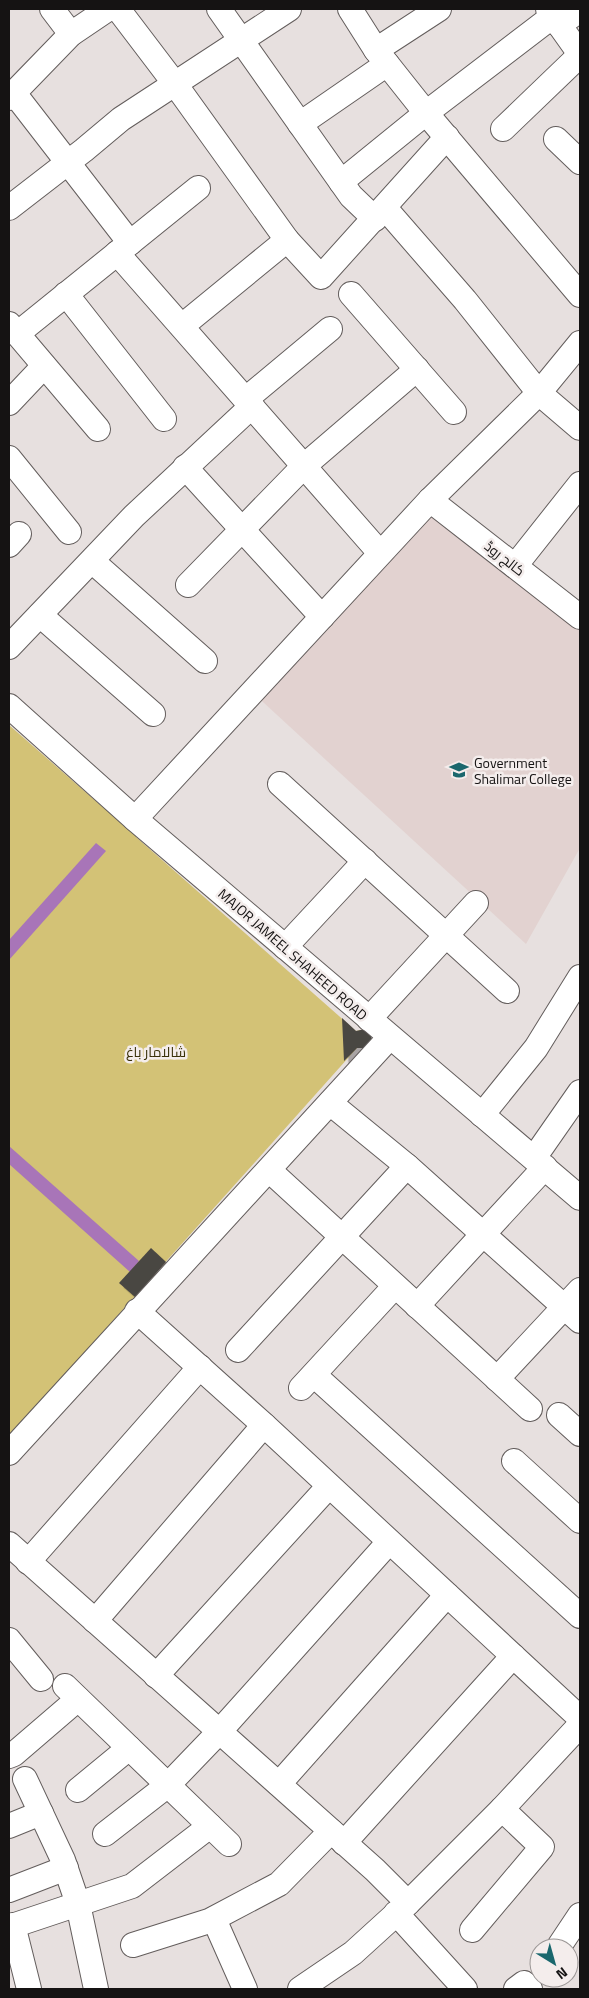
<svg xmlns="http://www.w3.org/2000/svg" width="589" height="1998" viewBox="0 0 589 1998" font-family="'Titillium Web',Cairo,sans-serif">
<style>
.built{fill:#e2d2d0}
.green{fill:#d3c276}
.water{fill:#a875b8}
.building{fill:#4a4643;filter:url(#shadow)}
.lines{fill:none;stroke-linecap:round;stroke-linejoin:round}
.minor-casing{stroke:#635d5c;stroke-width:26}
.minor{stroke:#fff;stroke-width:24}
.labels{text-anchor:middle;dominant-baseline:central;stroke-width:5;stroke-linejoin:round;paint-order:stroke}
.street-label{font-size:14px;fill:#151313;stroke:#f4edec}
.poi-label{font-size:14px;fill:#151313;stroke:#f4edec;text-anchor:start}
.park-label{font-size:14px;fill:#393008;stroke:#f4edec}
</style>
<defs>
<filter id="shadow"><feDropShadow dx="4.5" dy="4.5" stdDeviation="0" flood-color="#0004"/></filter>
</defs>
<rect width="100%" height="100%" fill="#e7e0df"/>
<!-- built -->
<path class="built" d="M 430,500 L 580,617 L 580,848 L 526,944 L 252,692 Z"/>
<!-- green -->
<path class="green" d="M 9,725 L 106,810 L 120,808 L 135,823 L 136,837 L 356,1031 L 365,1029 L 371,1035 L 371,1043 L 366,1048 L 357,1048 L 9,1437 Z"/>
<!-- water -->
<g class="water">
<path d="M 96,843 L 106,851 L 9,960 L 9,940 Z"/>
<path d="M 9,1146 L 139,1261 L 130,1272 L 9,1164 Z"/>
</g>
<!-- building -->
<g class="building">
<path d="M 342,1018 L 356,1031 L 365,1029 L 371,1035 L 371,1043 L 366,1048 L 357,1048 L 344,1061 Z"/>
<path d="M 151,1248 L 166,1262 L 135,1297 L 119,1283 Z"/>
</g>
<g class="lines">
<!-- minor casing -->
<g class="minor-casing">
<g id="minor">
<path d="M 52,9 L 71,34"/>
<path d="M 118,9 L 175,84 L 287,240"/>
<path d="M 219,9 L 351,196 L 375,219"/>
<path d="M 350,9 L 376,50 L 426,113 L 580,295"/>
<path d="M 548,9 L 580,54"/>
<path d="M 559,25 L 580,10"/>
<path d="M 376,50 L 439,9"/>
<path d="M 14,93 L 130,243"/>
<path d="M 9,98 L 71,34 L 108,9"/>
<path d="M 300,124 L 387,64"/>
<path d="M 503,129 L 580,55"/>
<path d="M 556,139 L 580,162"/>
<path d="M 341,182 L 426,113 L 553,16"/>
<path d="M 9,208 L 84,150 L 121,119 L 289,9"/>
<path d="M 385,208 L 465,300 L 539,393 L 580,428"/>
<path d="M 117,253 L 380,553"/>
<path d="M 66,294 L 164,419"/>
<path d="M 351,294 L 454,412"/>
<path d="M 9,324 L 98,429"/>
<path d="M 182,326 L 287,240 L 321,277 L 447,137"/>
<path d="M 17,334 L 198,188"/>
<path d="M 246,399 L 330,329"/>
<path d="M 9,403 L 44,366"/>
<path d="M 9,458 L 69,532"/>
<path d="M 185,467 L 322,617"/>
<path d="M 430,500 L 580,617"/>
<path d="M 9,545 L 19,534"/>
<path d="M 92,561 L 205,661"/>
<path d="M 515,566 L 580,484"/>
<path d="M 188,585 L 304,466 L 417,369"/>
<path d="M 40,615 L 153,714"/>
<path d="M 9,647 L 134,516 L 252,406"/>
<path d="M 9,706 L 135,819 L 580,1198"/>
<path d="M 280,784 L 507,991"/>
<path d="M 135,819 L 430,500 L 539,393 L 580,343"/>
<path d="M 285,947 L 365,861"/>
<path d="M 369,1019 L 476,903"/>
<path d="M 330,1103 L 407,1166 L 580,1321"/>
<path d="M 482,1115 L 536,1048 L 580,977"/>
<path d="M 534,1158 L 580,1092"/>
<path d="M 269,1170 L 530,1409"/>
<path d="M 417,1306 L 545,1167"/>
<path d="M 137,1311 L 264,1425 L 580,1718"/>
<path d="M 238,1350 L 407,1166"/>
<path d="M 314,1375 L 580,1616"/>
<path d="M 497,1379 L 580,1290"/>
<path d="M 301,1388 L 395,1286"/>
<path d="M 559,1415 L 580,1434"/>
<path d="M 9,1453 L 390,1037"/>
<path d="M 514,1461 L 580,1521"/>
<path d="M 9,1544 L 375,1870 L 408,1903 L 502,1809 L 580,1725"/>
<path d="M 28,1562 L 200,1367"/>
<path d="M 95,1621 L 264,1425"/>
<path d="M 9,1640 L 41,1679"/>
<path d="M 156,1676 L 329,1486"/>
<path d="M 65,1686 L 229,1844"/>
<path d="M 9,1756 L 14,1754 L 78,1699"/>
<path d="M 25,1779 L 63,1860 L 78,1904 L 96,1989"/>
<path d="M 279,1784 L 447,1595"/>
<path d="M 78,1790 L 129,1748"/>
<path d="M 9,1826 L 41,1813"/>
<path d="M 105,1834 L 168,1785 L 219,1732 L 389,1542"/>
<path d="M 344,1843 L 513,1656"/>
<path d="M 9,1890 L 66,1868"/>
<path d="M 396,1913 L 465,1989"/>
<path d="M 214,1919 L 245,1989"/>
<path d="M 13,1925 L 29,1989"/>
<path d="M 9,1927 L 132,1886 L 210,1826"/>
<path d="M 472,1930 L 542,1847 L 502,1809"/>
<path d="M 133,1945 L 209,1921 L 279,1884 L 331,1831"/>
<path d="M 558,1948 L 580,1915"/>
<path d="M 300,1989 L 353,1953 L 408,1903"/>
<path d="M 516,1989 L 524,1983 L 530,1989"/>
</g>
</g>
<!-- minor -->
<use href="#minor" class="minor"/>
</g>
<!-- icons -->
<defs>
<g id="university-bare" transform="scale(1.5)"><path d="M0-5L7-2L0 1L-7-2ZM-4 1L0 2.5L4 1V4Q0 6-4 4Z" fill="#1a676d" stroke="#f4edec" stroke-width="2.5" paint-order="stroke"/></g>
</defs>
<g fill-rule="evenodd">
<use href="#university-bare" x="459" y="770"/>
</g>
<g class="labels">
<!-- street labels -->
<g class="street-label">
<text transform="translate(505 558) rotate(38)">کالج روڈ</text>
<text transform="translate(293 954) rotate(41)">MAJOR JAMEEL SHAHEED ROAD</text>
</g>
<!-- poi labels -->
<g class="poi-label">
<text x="474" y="762">Government<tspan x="474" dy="16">Shalimar College</tspan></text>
</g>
<!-- park labels -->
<g class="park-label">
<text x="156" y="1051">شالامار باغ</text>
</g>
</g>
<!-- border -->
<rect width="589" height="1998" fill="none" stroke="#151313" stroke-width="20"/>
<!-- north arrow -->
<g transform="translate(554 1963) rotate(143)"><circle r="24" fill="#f4edec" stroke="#9b9695"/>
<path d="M0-4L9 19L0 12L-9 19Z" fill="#1a676d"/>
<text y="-8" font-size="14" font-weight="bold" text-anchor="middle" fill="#151313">N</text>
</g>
</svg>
